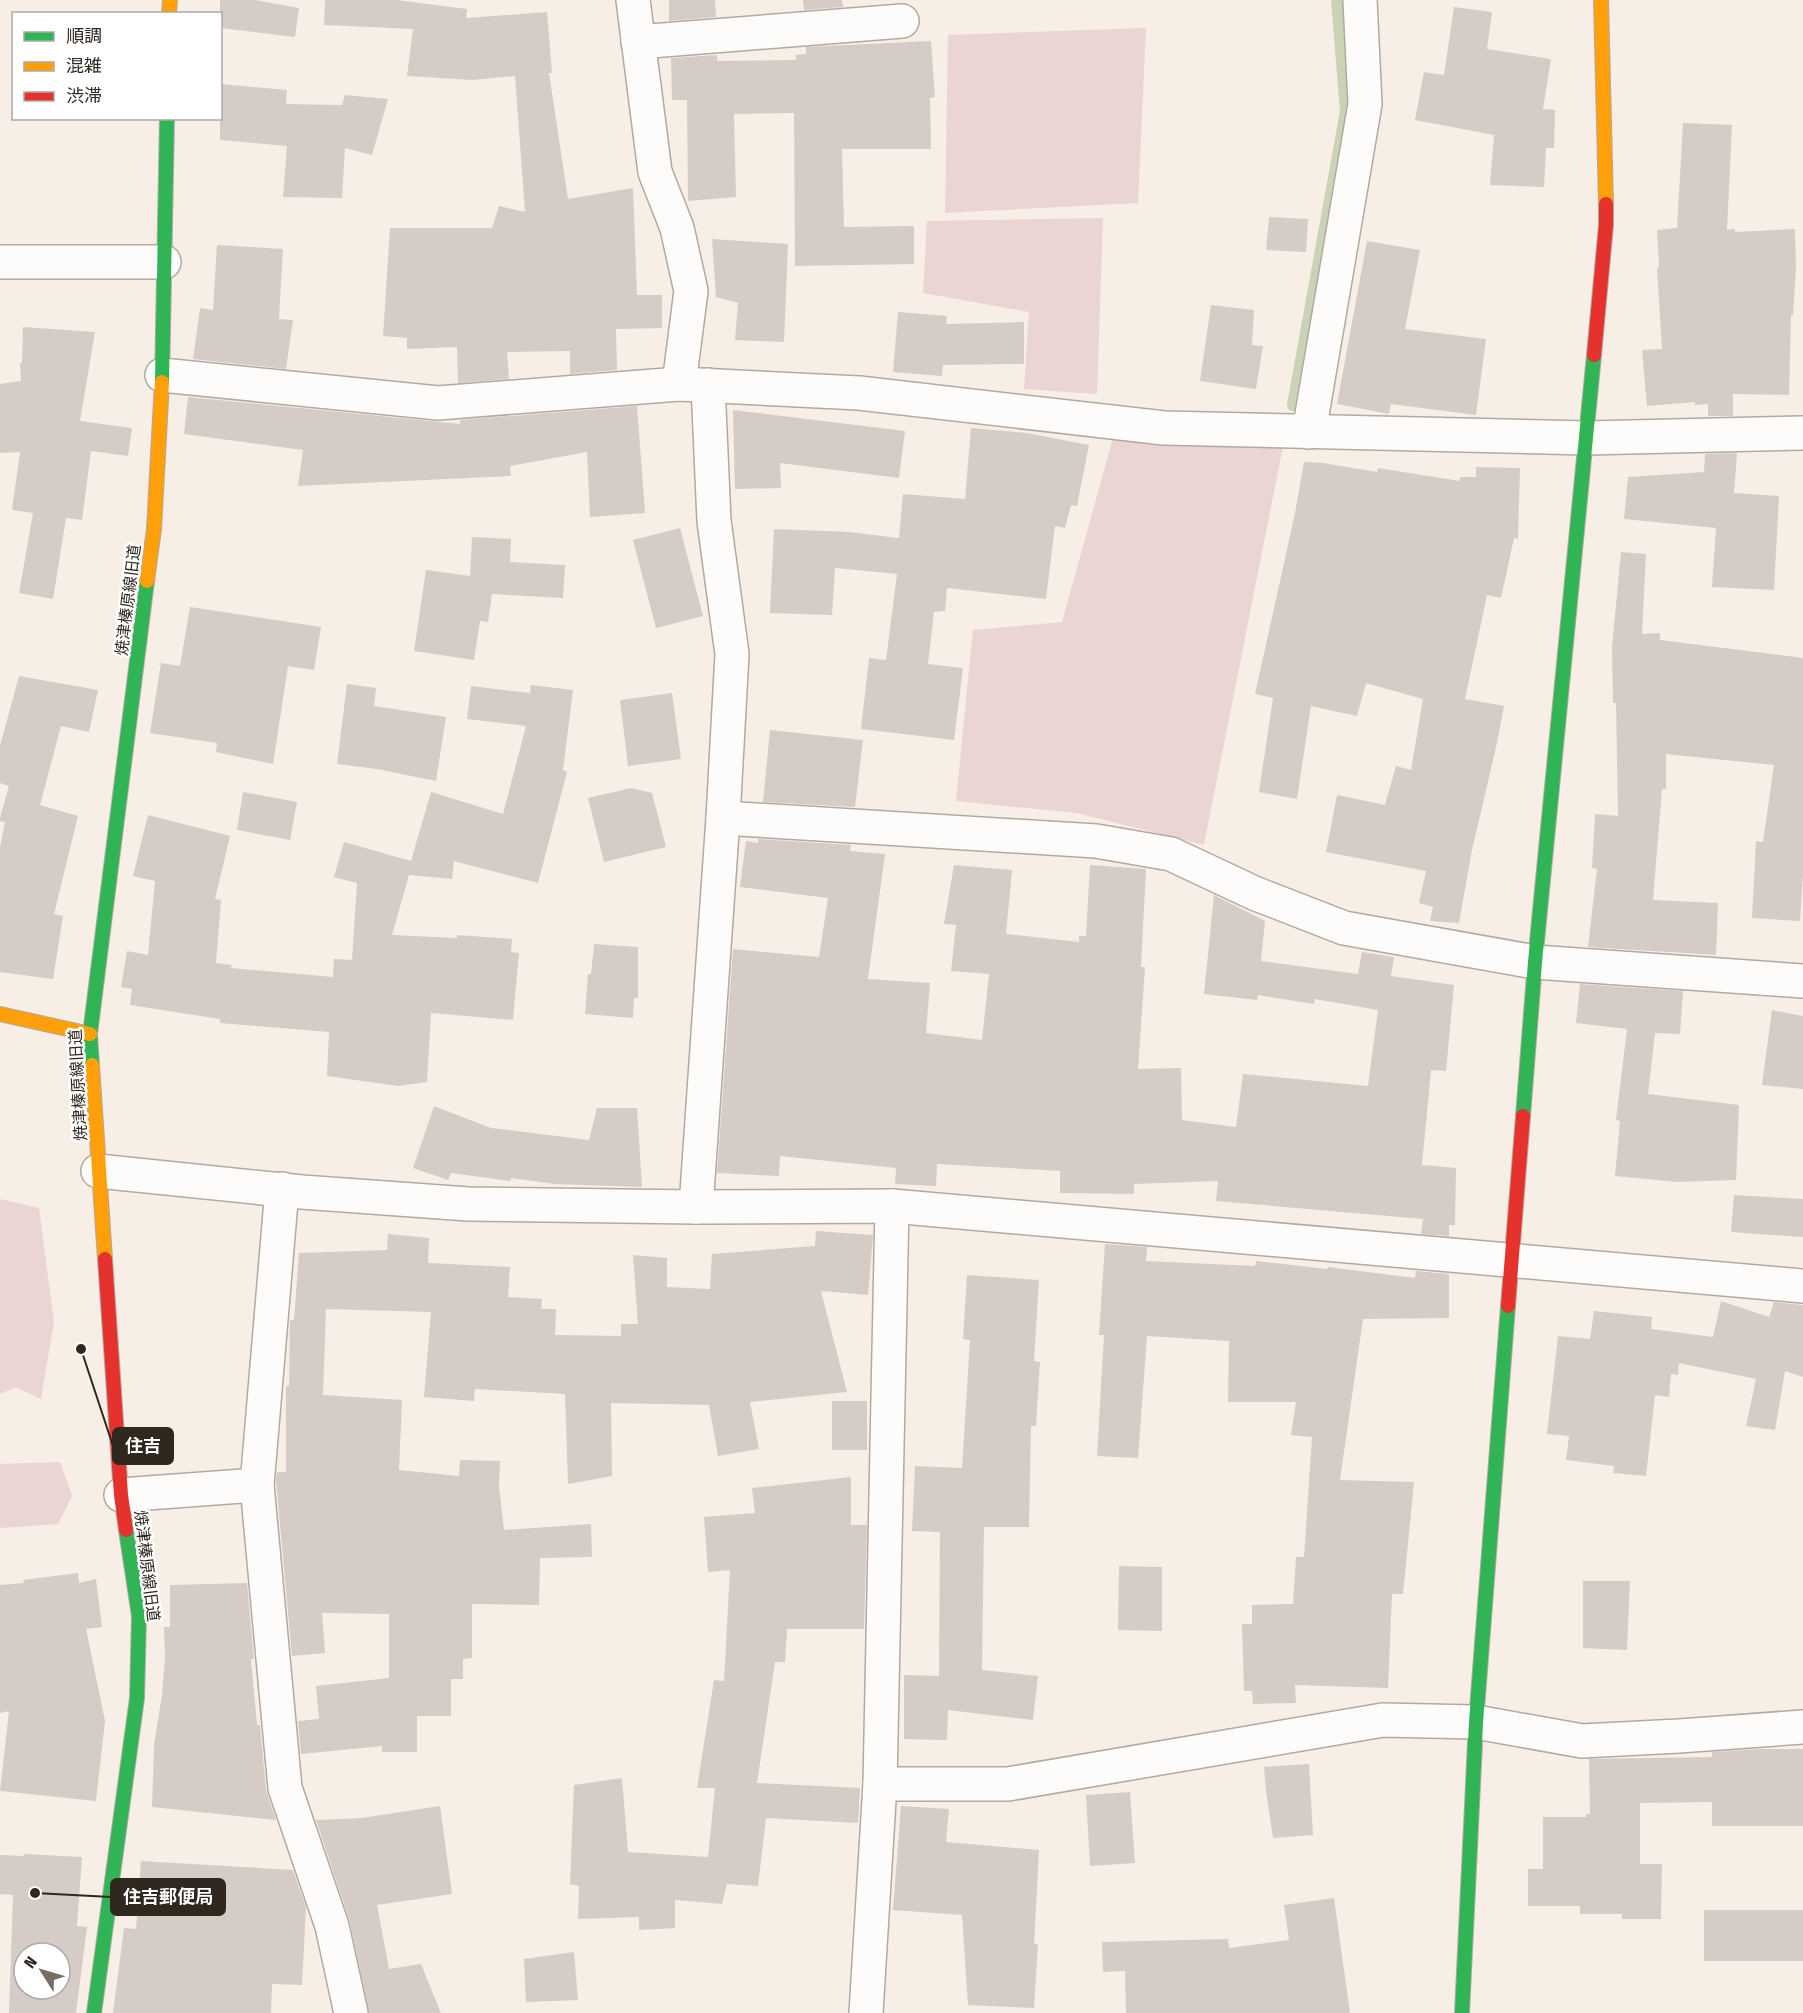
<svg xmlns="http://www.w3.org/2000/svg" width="1803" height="2013" viewBox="0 0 1803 2013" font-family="'Fira Sans Condensed','Noto Sans JP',sans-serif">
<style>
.green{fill:#ebd4d4}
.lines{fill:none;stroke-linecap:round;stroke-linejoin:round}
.stream{stroke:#cad3b4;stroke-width:12}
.building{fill:#d6ccc7;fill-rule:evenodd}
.street-casing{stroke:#b2aaa2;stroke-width:36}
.fast-casing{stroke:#b2aaa2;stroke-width:16}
.slow-casing{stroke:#b2aaa2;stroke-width:16}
.jam-casing{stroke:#b2aaa2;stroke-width:16}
.street{stroke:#fefcfb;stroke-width:33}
.fast{stroke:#30b455;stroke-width:14}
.slow{stroke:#ff9f0a;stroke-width:14}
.jam{stroke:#e5322d;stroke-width:14}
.labels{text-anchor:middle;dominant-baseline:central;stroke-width:5;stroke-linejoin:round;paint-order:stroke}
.street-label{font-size:16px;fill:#30271e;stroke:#fff}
.leader{fill:none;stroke:#30271e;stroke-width:2}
.callout-dot{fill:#30271e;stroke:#fff;stroke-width:2}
.callout{fill:#30271e;stroke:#30271e;stroke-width:2}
.callout-label{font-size:18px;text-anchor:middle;font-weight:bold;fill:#fff}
</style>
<rect width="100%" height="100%" fill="#f7eee6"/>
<!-- green -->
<g class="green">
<path d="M 1146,28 L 1138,203 L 945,213 L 948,35 Z"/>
<path d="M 1103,218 L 1097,394 L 1024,389 L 1029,312 L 923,293 L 927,221 Z"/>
<path d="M 1113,438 L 1284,441 L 1204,845 L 1077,813 L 956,801 L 973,630 L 1062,622 Z"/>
<path d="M 0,1199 L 39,1208 L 54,1322 L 41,1399 L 16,1387 L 0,1394 Z"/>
<path d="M 60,1462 L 72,1496 L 58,1524 L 0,1528 L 0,1464 Z"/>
</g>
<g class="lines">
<!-- stream -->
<path class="stream" d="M 1293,405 L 1346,111 L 1337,0"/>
</g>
<!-- building -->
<g class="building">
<path d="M 220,0 L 255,0 L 299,8 L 295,37 L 220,28 Z"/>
<path d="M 325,0 L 396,0 L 467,9 L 466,18 L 547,12 L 552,73 L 549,73 L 568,199 L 633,188 L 637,295 L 662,295 L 662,328 L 616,329 L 617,370 L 570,374 L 570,351 L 507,352 L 509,379 L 458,383 L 457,347 L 407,349 L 407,338 L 383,336 L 390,228 L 492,228 L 499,206 L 525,212 L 515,76 L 472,80 L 407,76 L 413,29 L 324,25 Z"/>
<path d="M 669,0 L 715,0 L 716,17 L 669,21 Z"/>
<path d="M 803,0 L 842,0 L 843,7 L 804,10 Z"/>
<path d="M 1454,7 L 1492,12 L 1487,49 L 1551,59 L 1543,109 L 1555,110 L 1554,148 L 1546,148 L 1544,187 L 1490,185 L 1494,135 L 1415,120 L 1424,72 L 1444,75 Z"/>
<path d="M 931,41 L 935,97 L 930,98 L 931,149 L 842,149 L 844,227 L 914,226 L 914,264 L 795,266 L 794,113 L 734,114 L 736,197 L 688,201 L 687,100 L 672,100 L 671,58 L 717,55 L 717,61 L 796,60 L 796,55 L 806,54 L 806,47 Z"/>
<path d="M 220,84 L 287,90 L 286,104 L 342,105 L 345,95 L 388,99 L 372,155 L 345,148 L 342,198 L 283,197 L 287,146 L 220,140 Z"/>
<path d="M 1683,123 L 1732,125 L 1727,230 L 1735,229 L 1735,232 L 1795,229 L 1796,267 L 1793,315 L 1791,315 L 1789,395 L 1733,394 L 1733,416 L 1708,416 L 1708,404 L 1695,405 L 1695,402 L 1647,406 L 1642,350 L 1662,349 L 1657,268 L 1659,267 L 1657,230 L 1677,228 Z"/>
<path d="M 1269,217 L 1308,219 L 1306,252 L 1266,250 Z"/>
<path d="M 712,239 L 788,244 L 784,342 L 735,340 L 738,303 L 716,297 Z"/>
<path d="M 1367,241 L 1420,250 L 1405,329 L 1486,339 L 1476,415 L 1391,404 L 1389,414 L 1337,404 Z"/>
<path d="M 217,245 L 283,249 L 279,319 L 293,320 L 286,369 L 193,359 L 200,308 L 213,310 Z"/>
<path d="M 1211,305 L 1254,310 L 1252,345 L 1263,346 L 1256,389 L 1200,381 Z"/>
<path d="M 898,312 L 947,316 L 946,324 L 1024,322 L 1024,364 L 943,365 L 942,376 L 893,372 Z"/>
<path d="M 23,327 L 95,332 L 80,421 L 132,428 L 128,456 L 91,451 L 82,520 L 66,518 L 53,599 L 19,593 L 33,513 L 12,510 L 20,452 L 0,453 L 0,384 L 21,381 L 20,363 L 22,363 Z"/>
<path d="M 188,397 L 460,424 L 460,420 L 637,406 L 645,513 L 590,517 L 587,452 L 510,466 L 511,476 L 298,486 L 303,450 L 184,434 Z"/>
<path d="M 733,410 L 905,431 L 899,478 L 780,463 L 781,488 L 735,489 Z"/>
<path d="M 971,428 L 1027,433 L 1089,445 L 1077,506 L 1071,505 L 1065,528 L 1055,526 L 1046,599 L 947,588 L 945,611 L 934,612 L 928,664 L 963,668 L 954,740 L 861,729 L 869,658 L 886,660 L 897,574 L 835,568 L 832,615 L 770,613 L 774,529 L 849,532 L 899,538 L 903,494 L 965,499 Z"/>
<path d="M 1735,453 L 1737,454 L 1734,493 L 1779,496 L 1774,590 L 1712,587 L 1716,528 L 1624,519 L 1628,477 L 1704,472 L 1705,454 Z"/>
<path d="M 1304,462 L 1323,463 L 1377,472 L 1378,468 L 1460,481 L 1460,477 L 1476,477 L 1476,467 L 1520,468 L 1518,539 L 1514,538 L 1501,598 L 1487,595 L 1465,699 L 1504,706 L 1497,743 L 1472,850 L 1459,923 L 1430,921 L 1433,907 L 1419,903 L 1426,871 L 1326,852 L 1337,795 L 1385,805 L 1396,766 L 1411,770 L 1423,699 L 1366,683 L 1357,716 L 1311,706 L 1297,799 L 1259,792 L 1273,698 L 1255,694 L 1295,513 Z"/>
<path d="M 680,528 L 703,616 L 656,628 L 633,540 Z"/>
<path d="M 472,537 L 511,539 L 510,562 L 565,565 L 563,598 L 492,594 L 488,622 L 480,621 L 474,660 L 414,651 L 426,570 L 470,576 Z"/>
<path d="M 1621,552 L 1646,554 L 1642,634 L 1660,633 L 1660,640 L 1803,658 L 1803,874 L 1800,921 L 1752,918 L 1756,841 L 1763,842 L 1774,765 L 1666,754 L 1666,789 L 1662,789 L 1653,900 L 1718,903 L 1716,955 L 1588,947 L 1597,869 L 1592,868 L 1595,814 L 1618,816 L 1616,703 L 1613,703 L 1612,647 Z"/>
<path d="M 190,607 L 321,627 L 314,670 L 288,666 L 273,764 L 216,752 L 217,743 L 150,733 L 161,663 L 180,666 Z"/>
<path d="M 19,676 L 98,690 L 89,732 L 61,726 L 40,805 L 78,816 L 54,914 L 63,916 L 53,979 L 0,972 L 0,847 L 5,822 L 0,821 L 0,818 L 9,786 L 0,783 L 0,746 Z"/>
<path d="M 347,684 L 376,688 L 374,706 L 446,717 L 436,781 L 377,769 L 337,764 Z"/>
<path d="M 531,685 L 573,690 L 563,770 L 567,772 L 538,883 L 454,861 L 452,879 L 409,875 L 392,935 L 457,938 L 457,935 L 512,939 L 511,952 L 519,953 L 513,1020 L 431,1013 L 427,1082 L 398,1086 L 327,1076 L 329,1032 L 220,1023 L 220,1019 L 130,1005 L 132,989 L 121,987 L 127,951 L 148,955 L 155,881 L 133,876 L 148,815 L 230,836 L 215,899 L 221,900 L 216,963 L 232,965 L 231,968 L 333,977 L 334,959 L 352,960 L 357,883 L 334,877 L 344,842 L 411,861 L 431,792 L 503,814 L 526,726 L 467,719 L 471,686 L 530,693 Z"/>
<path d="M 672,693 L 681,759 L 628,766 L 620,700 Z"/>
<path d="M 770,730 L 863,740 L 855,807 L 763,802 Z"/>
<path d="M 631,788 L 652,793 L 666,847 L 604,862 L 588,798 Z"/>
<path d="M 243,792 L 297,802 L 290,840 L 237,830 Z"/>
<path d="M 758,839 L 851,845 L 850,851 L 885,854 L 868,979 L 930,983 L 926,1033 L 982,1040 L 989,974 L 951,971 L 956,925 L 944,924 L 954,865 L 1012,870 L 1006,934 L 1079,942 L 1079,936 L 1086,936 L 1090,865 L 1146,869 L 1141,967 L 1145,967 L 1138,1069 L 1181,1068 L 1182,1120 L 1236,1127 L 1243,1074 L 1368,1086 L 1378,1010 L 1315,999 L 1314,1004 L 1258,995 L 1257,1000 L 1204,994 L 1214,895 L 1265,921 L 1261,961 L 1358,974 L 1362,952 L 1394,957 L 1391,976 L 1454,985 L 1446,1071 L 1431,1070 L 1422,1165 L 1456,1168 L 1455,1225 L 1449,1225 L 1449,1236 L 1421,1234 L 1423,1219 L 1216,1201 L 1218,1181 L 1134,1184 L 1134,1194 L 1060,1193 L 1060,1171 L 937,1164 L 936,1186 L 895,1184 L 896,1168 L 780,1156 L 779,1176 L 717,1173 L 733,949 L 819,957 L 828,898 L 740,887 L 746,841 L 758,843 Z"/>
<path d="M 594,944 L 638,947 L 638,998 L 634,998 L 633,1018 L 585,1014 L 588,974 L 591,974 Z"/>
<path d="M 1580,984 L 1683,991 L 1680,1034 L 1655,1033 L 1648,1094 L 1739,1105 L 1736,1180 L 1677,1182 L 1615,1176 L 1620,1121 L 1616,1120 L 1627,1029 L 1576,1023 Z"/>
<path d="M 1772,1010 L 1803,1016 L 1803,1089 L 1762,1085 Z"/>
<path d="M 434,1106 L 491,1128 L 589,1140 L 597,1108 L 637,1108 L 642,1187 L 556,1184 L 511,1178 L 510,1181 L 451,1173 L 448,1180 L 413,1168 Z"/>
<path d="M 1734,1195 L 1803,1199 L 1803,1237 L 1731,1232 Z"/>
<path d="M 816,1231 L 873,1235 L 868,1295 L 821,1291 L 847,1392 L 750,1402 L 759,1449 L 718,1456 L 709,1405 L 611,1403 L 612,1476 L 568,1484 L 565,1394 L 475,1389 L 474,1401 L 424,1397 L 431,1312 L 326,1309 L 323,1395 L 402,1400 L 399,1470 L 459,1476 L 460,1460 L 500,1461 L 499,1486 L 504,1530 L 591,1524 L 592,1557 L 540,1558 L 539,1605 L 472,1604 L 472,1658 L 463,1659 L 463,1679 L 451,1679 L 451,1716 L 417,1716 L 417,1752 L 382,1752 L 382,1746 L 301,1754 L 298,1721 L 319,1719 L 316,1686 L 389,1678 L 389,1614 L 322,1613 L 325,1653 L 292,1656 L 276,1481 L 277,1472 L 286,1472 L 286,1386 L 289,1386 L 290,1320 L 294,1320 L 299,1253 L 387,1250 L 388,1234 L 429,1238 L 428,1263 L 510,1267 L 508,1297 L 542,1299 L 541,1309 L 556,1309 L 555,1335 L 621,1336 L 621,1324 L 638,1324 L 633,1255 L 667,1258 L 667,1287 L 710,1289 L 712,1254 L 815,1246 Z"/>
<path d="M 1105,1244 L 1147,1247 L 1146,1261 L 1255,1266 L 1256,1261 L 1327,1269 L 1328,1267 L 1415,1278 L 1416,1271 L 1449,1274 L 1449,1318 L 1363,1319 L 1340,1480 L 1414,1482 L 1403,1594 L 1392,1594 L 1388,1688 L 1295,1685 L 1296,1703 L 1253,1704 L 1252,1691 L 1244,1691 L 1242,1624 L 1252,1624 L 1252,1605 L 1293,1604 L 1296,1557 L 1304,1557 L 1312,1437 L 1291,1435 L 1296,1402 L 1228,1402 L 1229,1341 L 1147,1336 L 1138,1458 L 1097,1456 L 1104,1335 L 1099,1335 Z"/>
<path d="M 967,1275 L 1039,1280 L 1034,1361 L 1040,1362 L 1036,1426 L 1031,1426 L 1029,1527 L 984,1527 L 982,1670 L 1038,1676 L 1033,1720 L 948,1710 L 947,1740 L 904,1739 L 904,1675 L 939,1676 L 940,1532 L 912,1531 L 915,1466 L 962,1468 L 970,1340 L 963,1339 Z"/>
<path d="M 1721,1301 L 1769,1317 L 1774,1302 L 1803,1305 L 1803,1377 L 1785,1371 L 1775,1430 L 1746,1426 L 1756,1379 L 1679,1363 L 1678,1375 L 1671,1374 L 1669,1397 L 1655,1395 L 1646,1476 L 1613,1473 L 1614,1466 L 1566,1460 L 1569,1436 L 1547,1434 L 1558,1336 L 1590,1339 L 1594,1311 L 1652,1317 L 1651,1329 L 1713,1337 Z"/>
<rect x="832" y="1401" width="35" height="49"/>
<path d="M 851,1477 L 851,1525 L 867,1525 L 864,1629 L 787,1629 L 785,1662 L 775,1662 L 757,1783 L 860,1788 L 858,1823 L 766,1818 L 758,1886 L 727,1884 L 722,1904 L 675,1900 L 675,1928 L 639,1930 L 639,1917 L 578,1919 L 579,1886 L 570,1884 L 574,1785 L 622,1778 L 628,1852 L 708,1857 L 715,1788 L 697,1788 L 714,1680 L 724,1681 L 730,1570 L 708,1572 L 704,1517 L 755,1513 L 752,1488 Z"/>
<path d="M 1119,1566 L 1162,1567 L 1162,1631 L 1118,1630 Z"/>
<path d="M 78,1573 L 79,1583 L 96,1579 L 102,1627 L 86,1629 L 105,1721 L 96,1801 L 0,1791 L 9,1711 L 0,1713 L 0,1585 L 24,1583 L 23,1580 Z"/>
<path d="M 1583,1581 L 1630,1581 L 1627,1650 L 1583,1648 Z"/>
<path d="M 247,1583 L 254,1659 L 251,1659 L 257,1725 L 260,1725 L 266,1790 L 276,1820 L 152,1807 L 154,1745 L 162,1695 L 165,1657 L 164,1627 L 170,1627 L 170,1585 Z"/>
<path d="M 1760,1749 L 1803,1749 L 1803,1826 L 1712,1826 L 1712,1802 L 1640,1803 L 1640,1864 L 1662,1864 L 1661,1919 L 1622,1919 L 1622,1914 L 1580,1914 L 1580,1906 L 1528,1906 L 1528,1869 L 1543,1869 L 1543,1817 L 1586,1817 L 1586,1814 L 1590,1814 L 1589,1759 L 1712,1757 L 1712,1752 Z"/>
<path d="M 1309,1764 L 1313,1835 L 1273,1838 L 1266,1791 L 1264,1767 Z"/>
<path d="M 1130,1792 L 1135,1863 L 1090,1866 L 1086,1795 Z"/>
<path d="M 440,1806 L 452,1894 L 377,1905 L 389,1969 L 421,1964 L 441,2013 L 369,2013 L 350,1922 L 316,1820 L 362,1818 Z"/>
<path d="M 901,1806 L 949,1809 L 946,1842 L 1039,1850 L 1034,1944 L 1038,1944 L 1034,2008 L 968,2005 L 962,1915 L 893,1910 Z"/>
<path d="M 24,1854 L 82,1857 L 77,1926 L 87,1927 L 76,2013 L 9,2013 L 13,1895 L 0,1894 L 0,1855 L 24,1856 ZM 24,1953 L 60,1953 L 60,1989 L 24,1989 Z"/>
<path d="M 141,1861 L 293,1870 L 306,1907 L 302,1985 L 272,1984 L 271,2013 L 113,2013 L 124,1928 L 136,1929 Z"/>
<path d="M 1334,1898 L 1350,2013 L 1126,2013 L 1125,1971 L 1103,1972 L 1102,1942 L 1228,1939 L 1229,1948 L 1289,1940 L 1284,1905 Z"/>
<rect x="1704" y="1910" width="99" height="51"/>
<path d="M 574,1952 L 578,2000 L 526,2002 L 524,1959 Z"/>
</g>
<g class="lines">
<!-- street casing -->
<g class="street-casing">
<g id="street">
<path d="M 633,0 L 655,172 L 677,228 L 691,291 L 679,384"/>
<path d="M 638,42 L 902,21"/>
<path d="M 0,262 L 164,262"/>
<path d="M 162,375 L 438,403 L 679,384 L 859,393 L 1164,428 L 1587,438 L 1803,433"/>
<path d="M 1309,432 L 1365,104 L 1360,0"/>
<path d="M 723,818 L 1096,841 L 1171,854 L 1254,893 L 1344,928 L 1535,962 L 1803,981"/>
<path d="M 98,1171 L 302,1192 L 468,1204 L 696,1207 L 892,1206 L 1803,1286"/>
<path d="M 282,1189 L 257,1485 L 285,1788 L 332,1926 L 351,2013"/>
<path d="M 696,1207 L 723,818 L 732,654 L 714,521 L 708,385"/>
<path d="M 121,1495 L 257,1485"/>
<path d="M 880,1784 L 1008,1784 L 1383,1720 L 1476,1722 L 1582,1741 L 1679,1736 L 1803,1727"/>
<path d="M 866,2013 L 880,1784 L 892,1206"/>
</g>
</g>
<!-- fast casing -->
<g class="fast-casing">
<g id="fast">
<path d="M 162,382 L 167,118"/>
<path d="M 92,1065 L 90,1034 L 147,581"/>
<path d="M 1523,1116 L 1535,962 L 1594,355"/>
<path d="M 94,2013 L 137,1698 L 139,1616 L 126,1530"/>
<path d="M 1462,2013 L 1476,1722 L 1508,1306"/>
</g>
</g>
<!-- slow casing -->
<g class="slow-casing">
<g id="slow">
<path d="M 1601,0 L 1606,204"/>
<path d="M 169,14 L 170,0"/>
<path d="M 147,581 L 154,529 L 162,382"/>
<path d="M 0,1014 L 90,1034"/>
<path d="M 92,1065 L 105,1259"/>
</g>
</g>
<!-- jam casing -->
<g class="jam-casing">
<g id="jam">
<path d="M 1594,355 L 1606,225 L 1606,204"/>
<path d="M 105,1259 L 121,1495 L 126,1530"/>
<path d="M 1508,1306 L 1523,1116"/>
</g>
</g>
<!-- street -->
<use href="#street" class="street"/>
<!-- fast -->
<use href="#fast" class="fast"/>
<!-- slow -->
<use href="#slow" class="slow"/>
<!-- jam -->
<use href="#jam" class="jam"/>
</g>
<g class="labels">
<!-- street labels -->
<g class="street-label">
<text transform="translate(128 600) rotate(-83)">焼津榛原線旧道</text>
<text transform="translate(78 1085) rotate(-93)">焼津榛原線旧道</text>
<text transform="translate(147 1566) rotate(83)">焼津榛原線旧道</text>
</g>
</g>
<!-- callouts -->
<path class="leader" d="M81 1349L113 1446M35 1893L111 1897"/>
<g class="callout-dot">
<circle cx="81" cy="1349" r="6"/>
<circle cx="35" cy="1893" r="6"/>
</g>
<g class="callout">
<rect x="113" y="1428" width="60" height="36" rx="6"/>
<rect x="111" y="1879" width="114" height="36" rx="6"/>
</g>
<g class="callout-label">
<text x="143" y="1452">住吉</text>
<text x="168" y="1903">住吉郵便局</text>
</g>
<!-- legend -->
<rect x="12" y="12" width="210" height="108" fill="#ffffff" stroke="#aca9a5" stroke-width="1.5"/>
<rect x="24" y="32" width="30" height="9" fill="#30b455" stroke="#aca9a5" stroke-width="1.5"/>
<text x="66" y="42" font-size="18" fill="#30271e">順調</text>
<rect x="24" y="62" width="30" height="9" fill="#ff9f0a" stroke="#aca9a5" stroke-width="1.5"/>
<text x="66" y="72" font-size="18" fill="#30271e">混雑</text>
<rect x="24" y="92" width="30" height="9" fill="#e5322d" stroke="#aca9a5" stroke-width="1.5"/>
<text x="66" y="102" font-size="18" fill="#30271e">渋滞</text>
<!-- north arrow -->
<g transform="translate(42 1971) rotate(307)"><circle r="28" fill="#ffffff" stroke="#aca9a5" stroke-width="1.5"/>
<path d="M0-4.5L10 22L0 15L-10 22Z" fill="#766d64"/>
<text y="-9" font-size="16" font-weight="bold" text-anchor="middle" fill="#30271e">N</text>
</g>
</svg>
